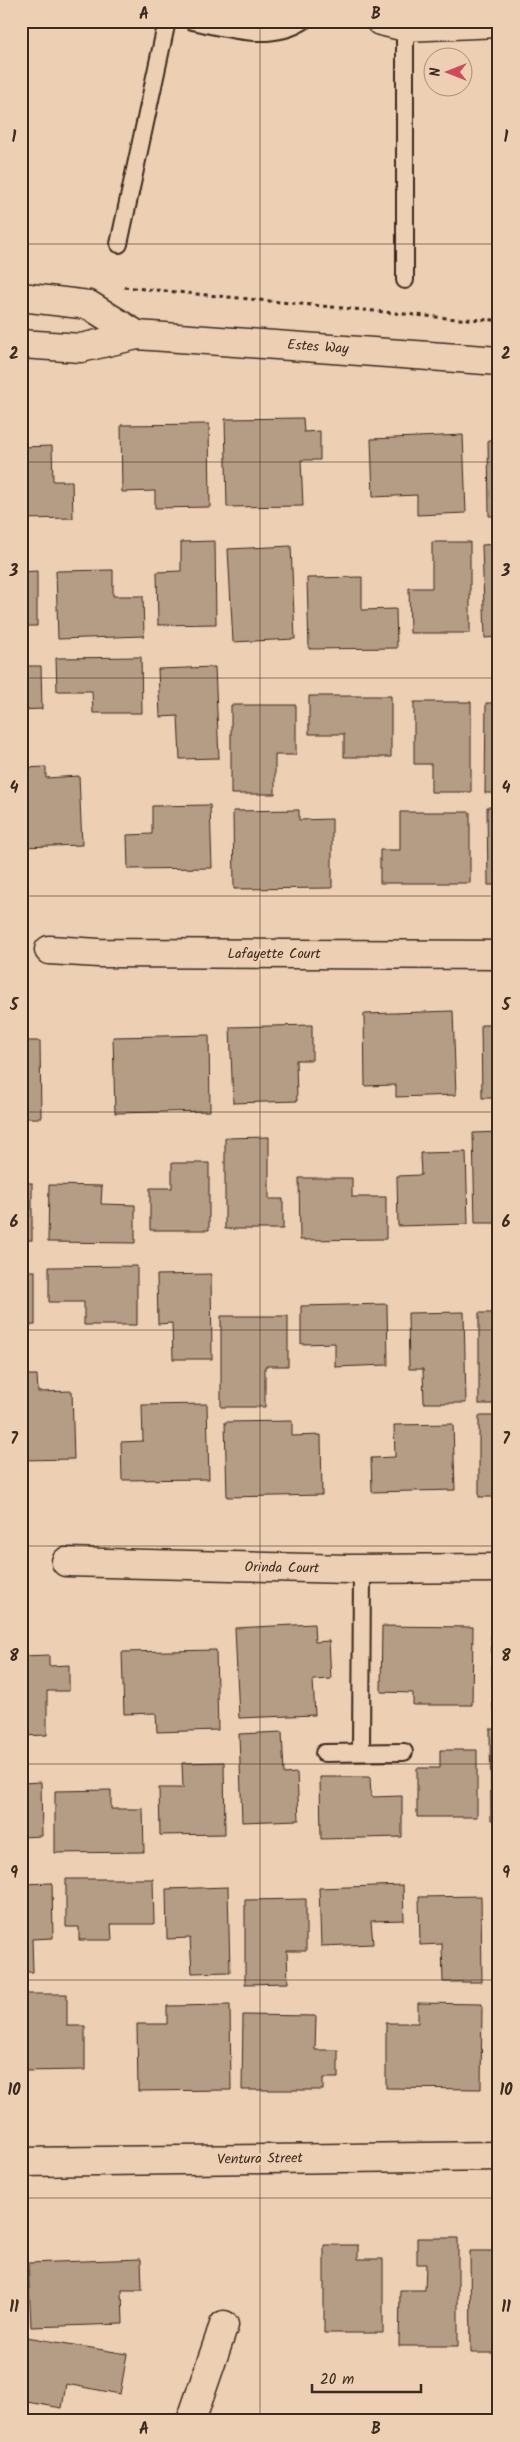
<svg xmlns="http://www.w3.org/2000/svg" width="520" height="2442" viewBox="0 0 520 2442" font-family="Kalam,sans-serif">
<style>
.building{fill:#b59c85;stroke:#3b2a1e}
.lines{fill:none;stroke-linecap:round;stroke-linejoin:round}
.lane-casing{stroke:#3b2a1e;stroke-width:20}
.street-casing{stroke:#3b2a1e;stroke-width:31}
.path{stroke:#3b2a1e;stroke-width:3;stroke-dasharray:4 4;stroke-linecap:butt}
.lane{stroke:#edcfb3;stroke-width:16}
.street{stroke:#edcfb3;stroke-width:28}
.grid{fill:none;stroke:#3b2a1e;stroke-width:1;stroke-opacity:0.55}
.labels{text-anchor:middle;dominant-baseline:central;stroke-width:4.5;stroke-linejoin:round;paint-order:stroke}
.street-label{font-size:14px;fill:#3b2a1e;stroke:#edcfb3}
.neatline{fill:none;stroke:#3b2a1e;stroke-width:2}
.grid-label{font-size:16px;text-anchor:middle;font-weight:bold;fill:#3b2a1e}
</style>
<rect width="100%" height="100%" fill="#edcfb3"/>
<filter id="ink" filterUnits="userSpaceOnUse"><feTurbulence type="fractalNoise" baseFrequency=".02" numOctaves="2"/><feDisplacementMap in="SourceGraphic" scale="10" xChannelSelector="R" yChannelSelector="G"/><feConvolveMatrix kernelMatrix="1 2 1 2 8 2 1 2 1" color-interpolation-filters="sRGB"/></filter>
<g filter="url(#ink)">
<!-- building -->
<g class="building">
<path d="M 303,418 L 304,432 L 320,431 L 320,460 L 301,460 L 303,506 L 227,507 L 225,419 Z"/>
<path d="M 209,424 L 210,507 L 155,508 L 155,491 L 122,492 L 121,425 Z"/>
<path d="M 463,435 L 466,513 L 417,515 L 417,495 L 373,497 L 371,439 Z"/>
<path d="M 488,440 L 499,440 L 499,516 L 489,516 Z"/>
<path d="M 52,446 L 53,481 L 72,481 L 73,518 L 21,519 L 21,447 Z"/>
<path d="M 215,541 L 216,624 L 158,625 L 157,572 L 181,571 L 181,542 Z"/>
<path d="M 432,542 L 470,542 L 470,633 L 410,633 L 409,588 L 432,588 Z"/>
<path d="M 499,544 L 499,637 L 485,638 L 482,545 Z"/>
<path d="M 291,546 L 295,639 L 233,642 L 228,549 Z"/>
<path d="M 113,570 L 113,596 L 143,596 L 144,636 L 58,639 L 56,571 Z"/>
<path d="M 37,571 L 37,626 L 21,626 L 21,572 Z"/>
<path d="M 362,577 L 362,610 L 396,609 L 397,648 L 309,649 L 307,578 Z"/>
<path d="M 141,657 L 142,713 L 93,713 L 92,691 L 57,691 L 56,658 Z"/>
<path d="M 21,666 L 41,666 L 42,709 L 21,710 Z"/>
<path d="M 215,667 L 219,758 L 180,759 L 178,716 L 160,717 L 158,669 Z"/>
<path d="M 309,696 L 391,696 L 391,757 L 344,757 L 344,734 L 309,734 Z"/>
<path d="M 414,702 L 471,702 L 471,792 L 431,792 L 431,764 L 414,764 Z"/>
<path d="M 486,703 L 499,703 L 499,793 L 485,793 Z"/>
<path d="M 231,705 L 296,705 L 296,755 L 275,755 L 275,794 L 231,794 Z"/>
<path d="M 46,767 L 46,778 L 79,776 L 82,845 L 21,847 L 21,768 Z"/>
<path d="M 210,805 L 212,868 L 128,869 L 127,835 L 152,834 L 152,806 Z"/>
<path d="M 487,807 L 499,807 L 499,885 L 488,885 Z"/>
<path d="M 299,810 L 299,820 L 332,819 L 332,888 L 234,889 L 233,811 Z"/>
<path d="M 400,812 L 470,812 L 470,883 L 380,883 L 380,850 L 400,850 Z"/>
<path d="M 453,1011 L 456,1095 L 396,1097 L 396,1085 L 365,1086 L 364,1014 Z"/>
<path d="M 312,1025 L 312,1060 L 296,1060 L 297,1101 L 233,1103 L 230,1027 Z"/>
<path d="M 481,1025 L 499,1025 L 499,1098 L 482,1098 Z"/>
<path d="M 209,1035 L 210,1111 L 115,1113 L 113,1037 Z"/>
<path d="M 21,1041 L 40,1041 L 41,1118 L 21,1118 Z"/>
<path d="M 499,1132 L 499,1223 L 475,1223 L 473,1133 Z"/>
<path d="M 269,1137 L 269,1199 L 283,1199 L 283,1229 L 225,1229 L 225,1138 Z"/>
<path d="M 466,1152 L 468,1224 L 398,1226 L 397,1176 L 421,1175 L 420,1153 Z"/>
<path d="M 172,1163 L 209,1163 L 209,1230 L 150,1230 L 150,1188 L 172,1188 Z"/>
<path d="M 299,1178 L 352,1178 L 352,1197 L 386,1197 L 386,1239 L 300,1240 Z"/>
<rect x="21" y="1183" width="11" height="57"/>
<path d="M 49,1185 L 102,1186 L 101,1204 L 135,1205 L 135,1243 L 48,1242 Z"/>
<path d="M 137,1266 L 137,1325 L 84,1325 L 84,1302 L 49,1302 L 49,1267 Z"/>
<rect x="21" y="1271" width="14" height="54"/>
<path d="M 211,1274 L 212,1359 L 173,1359 L 172,1323 L 158,1324 L 157,1275 Z"/>
<path d="M 387,1304 L 388,1365 L 335,1367 L 335,1343 L 301,1344 L 301,1306 Z"/>
<path d="M 464,1312 L 466,1403 L 424,1403 L 423,1369 L 409,1369 L 408,1313 Z"/>
<rect x="479" y="1313" width="20" height="91"/>
<path d="M 221,1316 L 288,1316 L 288,1366 L 265,1366 L 265,1407 L 221,1407 Z"/>
<path d="M 21,1375 L 37,1375 L 38,1392 L 72,1391 L 74,1459 L 21,1460 Z"/>
<path d="M 207,1404 L 209,1479 L 122,1480 L 121,1442 L 143,1441 L 142,1405 Z"/>
<rect x="479" y="1416" width="20" height="81"/>
<path d="M 292,1421 L 292,1436 L 321,1435 L 322,1495 L 227,1497 L 225,1422 Z"/>
<path d="M 453,1424 L 455,1490 L 372,1492 L 371,1458 L 395,1457 L 394,1425 Z"/>
<path d="M 314,1624 L 315,1642 L 329,1641 L 331,1679 L 313,1680 L 315,1715 L 239,1718 L 235,1628 Z"/>
<path d="M 382,1626 L 473,1627 L 472,1705 L 413,1705 L 413,1693 L 381,1692 Z"/>
<path d="M 491,1628 L 499,1628 L 499,1710 L 493,1710 Z"/>
<path d="M 216,1650 L 218,1730 L 157,1732 L 156,1713 L 124,1714 L 122,1652 Z"/>
<path d="M 49,1655 L 49,1666 L 69,1665 L 69,1691 L 47,1691 L 47,1735 L 21,1736 L 21,1656 Z"/>
<path d="M 490,1729 L 499,1729 L 499,1820 L 491,1820 Z"/>
<path d="M 282,1732 L 284,1774 L 297,1773 L 299,1820 L 242,1822 L 239,1734 Z"/>
<path d="M 21,1748 L 22,1783 L 41,1782 L 42,1836 L 21,1837 Z"/>
<path d="M 440,1750 L 477,1750 L 477,1817 L 417,1817 L 417,1768 L 440,1768 Z"/>
<path d="M 224,1762 L 225,1834 L 160,1835 L 159,1788 L 183,1788 L 182,1763 Z"/>
<path d="M 320,1777 L 370,1777 L 371,1797 L 402,1796 L 402,1837 L 321,1839 Z"/>
<path d="M 111,1790 L 111,1809 L 143,1809 L 144,1852 L 55,1853 L 55,1791 Z"/>
<path d="M 66,1879 L 153,1879 L 154,1924 L 111,1924 L 112,1940 L 79,1940 L 79,1927 L 66,1927 Z"/>
<path d="M 52,1883 L 53,1938 L 32,1939 L 33,1972 L 21,1972 L 21,1884 Z"/>
<path d="M 403,1885 L 404,1920 L 371,1921 L 373,1944 L 321,1946 L 319,1888 Z"/>
<path d="M 228,1887 L 230,1972 L 192,1973 L 190,1938 L 167,1939 L 166,1889 Z"/>
<path d="M 494,1893 L 499,1893 L 499,1982 L 495,1982 Z"/>
<path d="M 481,1896 L 482,1982 L 443,1982 L 442,1944 L 420,1945 L 419,1897 Z"/>
<path d="M 306,1899 L 306,1951 L 287,1951 L 288,1983 L 245,1984 L 245,1900 Z"/>
<path d="M 21,1994 L 67,1994 L 67,2026 L 85,2026 L 85,2070 L 21,2071 Z"/>
<path d="M 418,2003 L 482,2004 L 481,2089 L 386,2088 L 386,2023 L 418,2023 Z"/>
<path d="M 230,2005 L 231,2090 L 138,2091 L 137,2024 L 167,2024 L 167,2006 Z"/>
<path d="M 243,2015 L 316,2016 L 315,2050 L 338,2050 L 338,2078 L 323,2078 L 323,2090 L 242,2090 Z"/>
<path d="M 417,2238 L 458,2238 L 458,2346 L 399,2346 L 400,2290 L 425,2290 L 426,2264 L 417,2264 Z"/>
<path d="M 324,2245 L 358,2245 L 358,2259 L 383,2259 L 383,2333 L 324,2333 Z"/>
<path d="M 470,2251 L 499,2251 L 499,2353 L 471,2353 Z"/>
<path d="M 141,2259 L 142,2290 L 122,2290 L 123,2324 L 31,2327 L 28,2263 Z"/>
<path d="M 21,2336 L 127,2354 L 120,2394 L 66,2384 L 62,2408 L 21,2401 Z"/>
</g>
<g class="lines">
<!-- lane casing -->
<g class="lane-casing">
<g id="lane">
<path d="M 192,21 C 227,28 270,42 303,21"/>
<path d="M 405,27 L 405,280"/>
<path d="M 119,244 L 167,21"/>
<path d="M 361,1752 L 362,1569"/>
<path d="M 324,1753 L 404,1752"/>
</g>
</g>
<!-- street casing -->
<g class="street-casing">
<g id="street">
<path d="M 380,21 L 405,27 L 499,23"/>
<path d="M 21,297 L 89,305 L 137,335"/>
<path d="M 21,344 L 81,348 L 137,335 L 499,361"/>
<path d="M 49,950 L 99,953 L 499,955"/>
<path d="M 66,1562 L 348,1569 L 499,1568"/>
<path d="M 21,2162 L 499,2156"/>
<path d="M 191,2421 L 224,2325"/>
</g>
</g>
<!-- path -->
<path class="path" d="M 124,287 L 457,319 L 499,320"/>
<!-- lane -->
<use href="#lane" class="lane"/>
<!-- street -->
<use href="#street" class="street"/>
</g>
</g>
<!-- grid -->
<path class="grid" d="M 260,21 L 260,2421M 21,244 L 499,244M 21,462 L 499,462M 21,678 L 499,678M 21,896 L 499,896M 21,1112 L 499,1112M 21,1330 L 499,1330M 21,1546 L 499,1546M 21,1764 L 499,1764M 21,1980 L 499,1980M 21,2198 L 499,2198"/>
<g class="labels">
<!-- street labels -->
<g class="street-label">
<text transform="translate(318 347) rotate(4)">Estes Way</text>
<text x="274" y="954">Lafayette Court</text>
<text transform="translate(282 1568) rotate(1)">Orinda Court</text>
<text transform="translate(260 2159) rotate(-1)">Ventura Street</text>
</g>
</g>
<!-- margin -->
<rect width="520" height="2442" fill="none" stroke="#edcfb3" stroke-width="55"/>
<!-- north arrow -->
<g transform="translate(448 72) rotate(270)"><circle r="24" fill="#edcfb3" stroke="#a68d77"/>
<path d="M0-4L9 19L0 12L-9 19Z" fill="#d1495b"/>
<text y="-8" font-size="14" font-weight="bold" text-anchor="middle" fill="#3b2a1e">N</text>
</g>
<!-- scale -->
<path d="M312 2384v8h109v-8" fill="none" stroke="#3b2a1e" stroke-width="2.5"/>
<text x="320" y="2384" font-size="15" fill="#3b2a1e" stroke="#edcfb3" stroke-width="4" paint-order="stroke">20 m</text>
<rect x="28" y="28" width="464" height="2386" class="neatline"/>
<g class="grid-label">
<text x="144" y="19">A</text>
<text x="376" y="19">B</text>
<text x="14" y="142">1</text>
<text x="506" y="142">1</text>
<text x="14" y="359">2</text>
<text x="506" y="359">2</text>
<text x="14" y="576">3</text>
<text x="506" y="576">3</text>
<text x="14" y="793">4</text>
<text x="506" y="793">4</text>
<text x="14" y="1010">5</text>
<text x="506" y="1010">5</text>
<text x="14" y="1227">6</text>
<text x="506" y="1227">6</text>
<text x="14" y="1444">7</text>
<text x="506" y="1444">7</text>
<text x="14" y="1661">8</text>
<text x="506" y="1661">8</text>
<text x="14" y="1878">9</text>
<text x="506" y="1878">9</text>
<text x="14" y="2095">10</text>
<text x="506" y="2095">10</text>
<text x="14" y="2312">11</text>
<text x="506" y="2312">11</text>
<text x="144" y="2434">A</text>
<text x="376" y="2434">B</text>
</g>
</svg>
